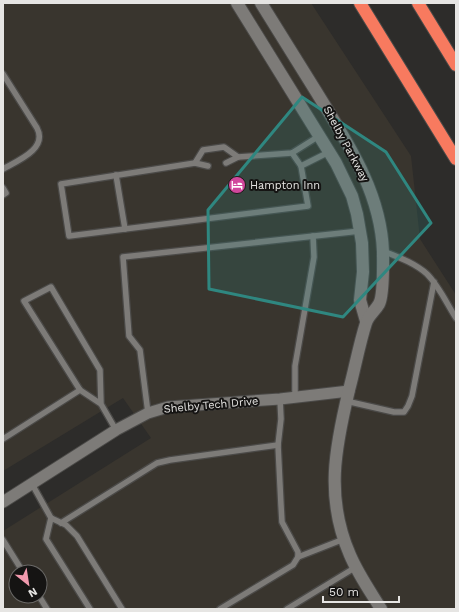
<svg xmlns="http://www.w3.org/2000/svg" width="459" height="612" viewBox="0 0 459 612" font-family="'Work Sans',sans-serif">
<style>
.built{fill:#39352e;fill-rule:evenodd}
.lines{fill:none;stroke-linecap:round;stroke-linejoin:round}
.lane-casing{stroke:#4b4a48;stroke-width:8}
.street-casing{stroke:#4b4a48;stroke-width:13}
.secondary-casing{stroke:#4b4a48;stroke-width:14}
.highway-casing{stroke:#4b4a48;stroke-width:14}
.lane{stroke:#7d7b78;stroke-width:5.5}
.street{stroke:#7d7b78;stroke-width:11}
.secondary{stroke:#7d7b78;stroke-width:12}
.highway{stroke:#f87a5f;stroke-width:12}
.marked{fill:#2f8780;fill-opacity:0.2;stroke:#2f8780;stroke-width:3;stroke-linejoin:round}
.labels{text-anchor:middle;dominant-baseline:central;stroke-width:4;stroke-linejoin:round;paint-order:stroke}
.street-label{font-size:11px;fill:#e6e5e3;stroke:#151413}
.poi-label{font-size:11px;fill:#e6e5e3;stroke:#151413;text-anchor:start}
</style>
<rect width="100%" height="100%" fill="#2d2c2a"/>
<!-- built -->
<path class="built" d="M 3,3 L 311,3 L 411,156 L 420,239 L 456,295 L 456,609 L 3,609 L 3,531 L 151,438 L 123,398 L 3,471 ZM 16,572 L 40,572 L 40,596 L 16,596 Z"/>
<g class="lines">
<!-- lane casing -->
<g class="lane-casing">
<g id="lane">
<path d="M 3,74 L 37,128 C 48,149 17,161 3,169"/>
<path d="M 319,136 L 292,153 L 238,157 L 224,147 L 203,150 L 195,163 L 61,184 L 69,236 L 308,206 L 301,166 L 329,152"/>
<path d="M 292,153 L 301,166"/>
<path d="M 195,163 L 208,166"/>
<path d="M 226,163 L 238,157"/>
<path d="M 116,175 L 125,229"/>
<path d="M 3,188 L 6,193 L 3,195"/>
<path d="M 383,251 C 398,257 415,263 427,274 C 439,286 447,304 456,318"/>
<path d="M 295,397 L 295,366 L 314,257 L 313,236"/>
<path d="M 346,401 L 394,412 L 404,412 L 408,406 L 412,396 L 434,282"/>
<path d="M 101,404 L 100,370 L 51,287 L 24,301 L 80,390 L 101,404 L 116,430"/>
<path d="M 148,413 L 140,350 L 129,336 L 123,257 L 360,231"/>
<path d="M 3,439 L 80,390"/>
<path d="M 32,484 L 51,518 L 66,525 L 77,536 L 122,609"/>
<path d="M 51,518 L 46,539 L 90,609"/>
<path d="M 61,523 L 157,463 L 170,460 L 278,445"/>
<path d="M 3,540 L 23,572"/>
<path d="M 298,557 L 344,539"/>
<path d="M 39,596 L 47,609"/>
<path d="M 220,609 L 293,565 L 298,557 L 298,552 L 282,522 L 281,505 L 278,445 L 281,419 L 280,399"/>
<path d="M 287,609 L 356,567"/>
</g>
</g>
<!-- street casing -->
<g class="street-casing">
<path id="street" d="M 3,502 L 116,430 L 148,413 L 168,407 L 280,399 L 349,391"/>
</g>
<!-- secondary casing -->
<g class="secondary-casing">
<g id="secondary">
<path d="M 237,3 L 336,163 L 352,196 L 357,214 L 362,243 L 363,272 L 360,300 L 366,321"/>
<path d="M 261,3 C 280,33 298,63 317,93 C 347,142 381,192 383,252 C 383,263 384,295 379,304 C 375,311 368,316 366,323 C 359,345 355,368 349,390 C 335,448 325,498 350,555 C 358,574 370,591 381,609"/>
</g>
</g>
<!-- highway casing -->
<g class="highway-casing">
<g id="highway">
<path d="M 360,3 L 456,159"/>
<path d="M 418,3 L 456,65"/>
</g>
</g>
<!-- lane -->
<use href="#lane" class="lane"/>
<!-- street -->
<use href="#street" class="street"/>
<!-- secondary -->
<use href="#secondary" class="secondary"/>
<!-- highway -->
<use href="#highway" class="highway"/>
</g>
<!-- marked area -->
<path class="marked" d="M 302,97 L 386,152 L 431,223 L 343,317 L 209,289 L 208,210 Z"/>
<!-- icons -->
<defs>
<g id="hotel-disc" transform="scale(0.9)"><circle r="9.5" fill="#d1479c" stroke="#151413"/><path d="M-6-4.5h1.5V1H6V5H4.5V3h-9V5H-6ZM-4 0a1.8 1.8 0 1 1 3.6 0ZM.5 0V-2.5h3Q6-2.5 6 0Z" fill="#fff"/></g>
</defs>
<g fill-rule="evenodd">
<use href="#hotel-disc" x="237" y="185"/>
</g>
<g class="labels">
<!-- street labels -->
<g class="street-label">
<text transform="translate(346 144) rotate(62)">Shelby Parkway</text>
<text transform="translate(211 405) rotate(-5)">Shelby Tech Drive</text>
</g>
<!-- poi labels -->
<g class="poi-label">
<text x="250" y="185">Hampton Inn</text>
</g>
</g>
<!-- border -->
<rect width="459" height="612" fill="none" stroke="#e6e5e3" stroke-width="8"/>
<!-- north arrow -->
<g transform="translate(28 584) rotate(150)"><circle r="19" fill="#151413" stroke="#696866"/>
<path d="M0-3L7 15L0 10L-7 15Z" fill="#f29aae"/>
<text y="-6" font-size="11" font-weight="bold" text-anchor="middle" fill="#e6e5e3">N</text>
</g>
<!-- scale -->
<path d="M323 596v6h76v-6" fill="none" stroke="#e6e5e3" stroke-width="2"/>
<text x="329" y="596" font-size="12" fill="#e6e5e3" stroke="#151413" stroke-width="3" paint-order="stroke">50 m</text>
</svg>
